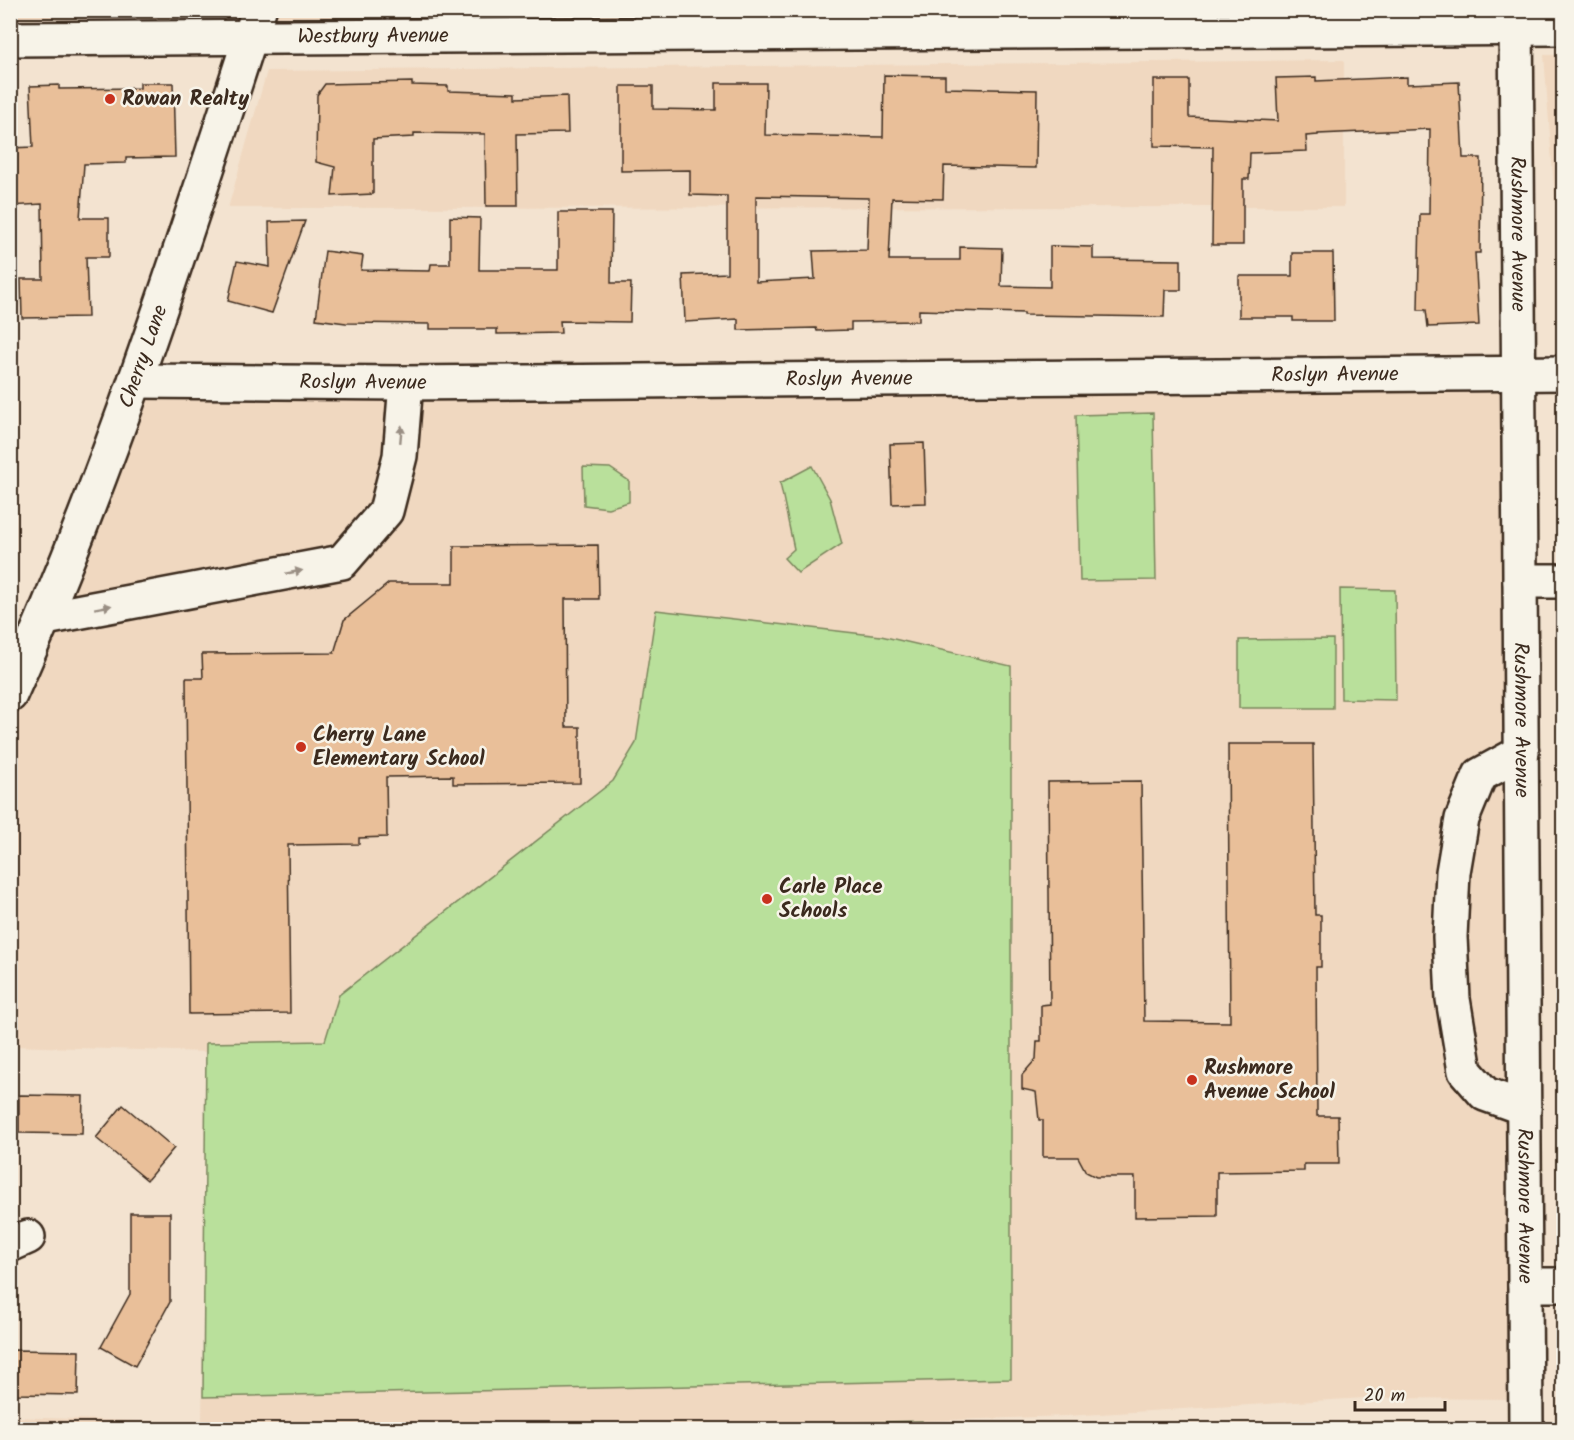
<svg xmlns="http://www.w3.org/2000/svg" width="1574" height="1440" viewBox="0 0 1574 1440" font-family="Kalam,sans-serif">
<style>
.built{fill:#f0d8c0}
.green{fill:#b9e09b;stroke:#7a855c;stroke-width:1.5}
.building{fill:#e9bf99;stroke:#3b2a1e;stroke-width:1.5;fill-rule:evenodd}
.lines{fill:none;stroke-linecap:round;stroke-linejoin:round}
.minor-casing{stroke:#3b2a1e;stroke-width:38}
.major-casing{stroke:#3b2a1e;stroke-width:38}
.minor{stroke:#f7f3e8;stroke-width:33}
.major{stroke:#f7f3e8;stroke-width:33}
.oneway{fill:#998e83}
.poi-dot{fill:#c8321e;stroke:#f7f3e8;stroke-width:2}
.labels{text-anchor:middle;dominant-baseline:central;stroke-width:5;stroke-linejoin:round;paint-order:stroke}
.street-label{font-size:21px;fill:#3b2a1e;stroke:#f7f3e8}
.poi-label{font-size:21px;font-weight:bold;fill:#3b2a1e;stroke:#f7f3e8;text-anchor:start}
</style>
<rect width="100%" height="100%" fill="#f3e3d0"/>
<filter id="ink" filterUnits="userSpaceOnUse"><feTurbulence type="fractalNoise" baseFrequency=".0167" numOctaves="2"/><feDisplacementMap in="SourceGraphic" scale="12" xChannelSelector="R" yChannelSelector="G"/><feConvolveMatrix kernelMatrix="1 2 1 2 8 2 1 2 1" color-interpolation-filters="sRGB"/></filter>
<g filter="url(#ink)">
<!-- built -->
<g class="built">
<path d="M 11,10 L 1465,11 L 11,19 Z"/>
<path d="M 1544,55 L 1563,55 L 1563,202 L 1555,202 Z"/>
<path d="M 1344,60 L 1344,207 L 228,208 L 267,71 Z"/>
<path d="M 1519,374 L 1526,1399 L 1364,1398 L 1066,1416 L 922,1421 L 673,1424 L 672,1430 L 11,1429 L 11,1417 L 202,1423 L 207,1052 L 11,1046 L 11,695 L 135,381 Z"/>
</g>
<!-- green -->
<g class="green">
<path d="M 1153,413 L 1156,580 L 1080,581 L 1076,415 Z"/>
<path d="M 812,466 L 830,499 L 842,544 L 798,573 L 784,558 L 794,549 L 780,483 Z"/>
<path d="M 583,467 L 610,468 L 629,481 L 629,502 L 608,508 L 584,505 Z"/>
<path d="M 1340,589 L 1395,590 L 1396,700 L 1341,699 Z"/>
<path d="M 656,610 L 881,636 L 1011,666 L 1011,1379 L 203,1397 L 206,1043 L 325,1041 L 339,995 L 613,781 L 636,743 Z"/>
<path d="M 1333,639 L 1333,708 L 1239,708 L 1239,640 Z"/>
<path d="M 922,1421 L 922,1430 L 681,1429 L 682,1427 Z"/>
</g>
<!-- building -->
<g class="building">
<path d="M 884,75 L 945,76 L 945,88 L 1037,90 L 1036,168 L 944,166 L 943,199 L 892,198 L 889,260 L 960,260 L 960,247 L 1002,248 L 1001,286 L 1050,287 L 1050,246 L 1093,247 L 1093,259 L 1181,260 L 1181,290 L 1165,290 L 1164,317 L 1024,315 L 1024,313 L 919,310 L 919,321 L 851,322 L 851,330 L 817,331 L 816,328 L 738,330 L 738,319 L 685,322 L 683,275 L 727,273 L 727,196 L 690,195 L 690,170 L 621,171 L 621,86 L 653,86 L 653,109 L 716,110 L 716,83 L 766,83 L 765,135 L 883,137 ZM 756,196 L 869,198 L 867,250 L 813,251 L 815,279 L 756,282 Z"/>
<path d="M 1316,77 L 1316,81 L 1407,77 L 1407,84 L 1459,82 L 1463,158 L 1481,158 L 1480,253 L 1475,253 L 1479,325 L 1428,327 L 1426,310 L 1418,310 L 1420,214 L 1429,214 L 1430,129 L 1318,134 L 1318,135 L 1306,136 L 1307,151 L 1250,153 L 1249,179 L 1243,179 L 1243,245 L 1212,245 L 1213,147 L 1154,146 L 1154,80 L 1189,80 L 1189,117 L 1278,121 L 1276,78 Z"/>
<path d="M 412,82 L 412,85 L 448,86 L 448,91 L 516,93 L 516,98 L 567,96 L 568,133 L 517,134 L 518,206 L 486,206 L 485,134 L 414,133 L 414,137 L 373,139 L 373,194 L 332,196 L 335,167 L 316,162 L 317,95 L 325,84 Z"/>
<path d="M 140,83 L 173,83 L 175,157 L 126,158 L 126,163 L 84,164 L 80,218 L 109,218 L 109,257 L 86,257 L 88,317 L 22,318 L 21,279 L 43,279 L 42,204 L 10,206 L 10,148 L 33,147 L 30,86 L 59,85 L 59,89 L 140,88 Z"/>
<path d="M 558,212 L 612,212 L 611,283 L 631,283 L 630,322 L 560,321 L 561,333 L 497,334 L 497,329 L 430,329 L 430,324 L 346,323 L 316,319 L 325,251 L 363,256 L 361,270 L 430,271 L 431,264 L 450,264 L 450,217 L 480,218 L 479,270 L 558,270 Z"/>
<path d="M 305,221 L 272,313 L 228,301 L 237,261 L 270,267 L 269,222 Z"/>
<path d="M 1292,253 L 1333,253 L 1334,321 L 1293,321 L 1293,317 L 1239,317 L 1239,276 L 1292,276 Z"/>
<path d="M 924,443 L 926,503 L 892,504 L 890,444 Z"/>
<path d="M 598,545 L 599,599 L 565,599 L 566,727 L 580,727 L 580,783 L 453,784 L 453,776 L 386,777 L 387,837 L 359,838 L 359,844 L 288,845 L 290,1013 L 189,1014 L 186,678 L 203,678 L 202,654 L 334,653 L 344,620 L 389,583 L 454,583 L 454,546 Z"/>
<path d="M 1228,744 L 1313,744 L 1315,915 L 1321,915 L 1321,967 L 1316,967 L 1317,1116 L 1338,1116 L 1339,1164 L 1304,1164 L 1304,1171 L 1217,1172 L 1217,1216 L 1135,1217 L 1135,1177 L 1096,1177 L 1086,1172 L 1078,1157 L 1043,1157 L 1043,1120 L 1039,1120 L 1036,1092 L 1022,1089 L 1022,1075 L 1036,1059 L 1037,1041 L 1041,1041 L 1041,1005 L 1050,1004 L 1048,782 L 1141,781 L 1144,1021 L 1230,1022 Z"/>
<path d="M 19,1095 L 83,1096 L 82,1134 L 19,1133 Z"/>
<path d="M 123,1105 L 174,1148 L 147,1180 L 96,1138 Z"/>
<path d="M 130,1213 L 170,1213 L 170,1302 L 135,1366 L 101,1347 L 130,1294 Z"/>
<path d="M 13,1350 L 79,1351 L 78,1395 L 13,1394 Z"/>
</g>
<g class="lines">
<!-- minor casing -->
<g class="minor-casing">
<g id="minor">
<path id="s1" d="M 1516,10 L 1526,1430"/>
<path id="s2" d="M 135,381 L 406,383 L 1564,373"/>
<path d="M 1520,581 L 1564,581"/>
<path d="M 45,618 L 342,562 L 386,511 L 400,456 L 406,383"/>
<path id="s3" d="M 10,695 C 110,473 184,241 259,10"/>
<path d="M 1522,752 L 1480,775 L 1462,819 L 1453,872 L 1450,937 L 1453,999 L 1465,1071 L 1485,1094 L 1524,1108"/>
<path d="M 10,1245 L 28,1237"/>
<path d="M 1525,1285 L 1564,1285"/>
</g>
</g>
<!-- major casing -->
<g class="major-casing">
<g id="major">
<path id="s4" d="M 10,39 L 1564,28"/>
</g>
</g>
<!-- minor -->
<use href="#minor" class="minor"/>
<!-- major -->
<use href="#major" class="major"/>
</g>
<!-- one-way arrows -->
<defs><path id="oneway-solid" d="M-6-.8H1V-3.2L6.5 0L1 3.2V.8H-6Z" transform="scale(1.5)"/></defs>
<g class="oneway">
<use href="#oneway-solid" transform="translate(401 434) rotate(-85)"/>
<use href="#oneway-solid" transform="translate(294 572) rotate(-11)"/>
<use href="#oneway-solid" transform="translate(103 607) rotate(-10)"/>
</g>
</g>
<!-- markers -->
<g class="poi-dot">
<circle cx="110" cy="99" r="6"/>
<circle cx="301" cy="747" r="6"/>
<circle cx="767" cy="899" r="6"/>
<circle cx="1192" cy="1080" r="6"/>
</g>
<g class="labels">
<!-- street labels -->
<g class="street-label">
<text stroke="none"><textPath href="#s4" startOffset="363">Westbury Avenue</textPath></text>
<text stroke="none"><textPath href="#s1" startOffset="224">Rushmore Avenue</textPath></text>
<text stroke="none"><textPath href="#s3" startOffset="364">Cherry Lane</textPath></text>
<text stroke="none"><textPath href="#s2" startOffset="1200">Roslyn Avenue</textPath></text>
<text stroke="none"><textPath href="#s2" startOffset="714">Roslyn Avenue</textPath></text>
<text stroke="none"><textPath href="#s2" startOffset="228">Roslyn Avenue</textPath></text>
<text stroke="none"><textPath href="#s1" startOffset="710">Rushmore Avenue</textPath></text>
<text stroke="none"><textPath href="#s1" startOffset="1196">Rushmore Avenue</textPath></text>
</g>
<!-- poi labels -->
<g class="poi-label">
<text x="122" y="99">Rowan Realty</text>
<text x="313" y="735">Cherry Lane<tspan x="313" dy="24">Elementary School</tspan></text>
<text x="779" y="887">Carle Place<tspan x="779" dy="24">Schools</tspan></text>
<text x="1204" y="1068">Rushmore<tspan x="1204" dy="24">Avenue School</tspan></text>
</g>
</g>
<!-- margin -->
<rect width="1574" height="1440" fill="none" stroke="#f7f3e8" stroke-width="36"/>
<rect x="18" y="18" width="1538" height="1404" fill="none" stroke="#3b2a1e" stroke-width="2" filter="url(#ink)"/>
<!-- scale -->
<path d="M1355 1401v9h90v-9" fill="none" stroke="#3b2a1e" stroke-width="3"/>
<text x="1364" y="1401" font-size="18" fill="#3b2a1e" stroke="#f7f3e8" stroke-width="4.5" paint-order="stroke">20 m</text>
</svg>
